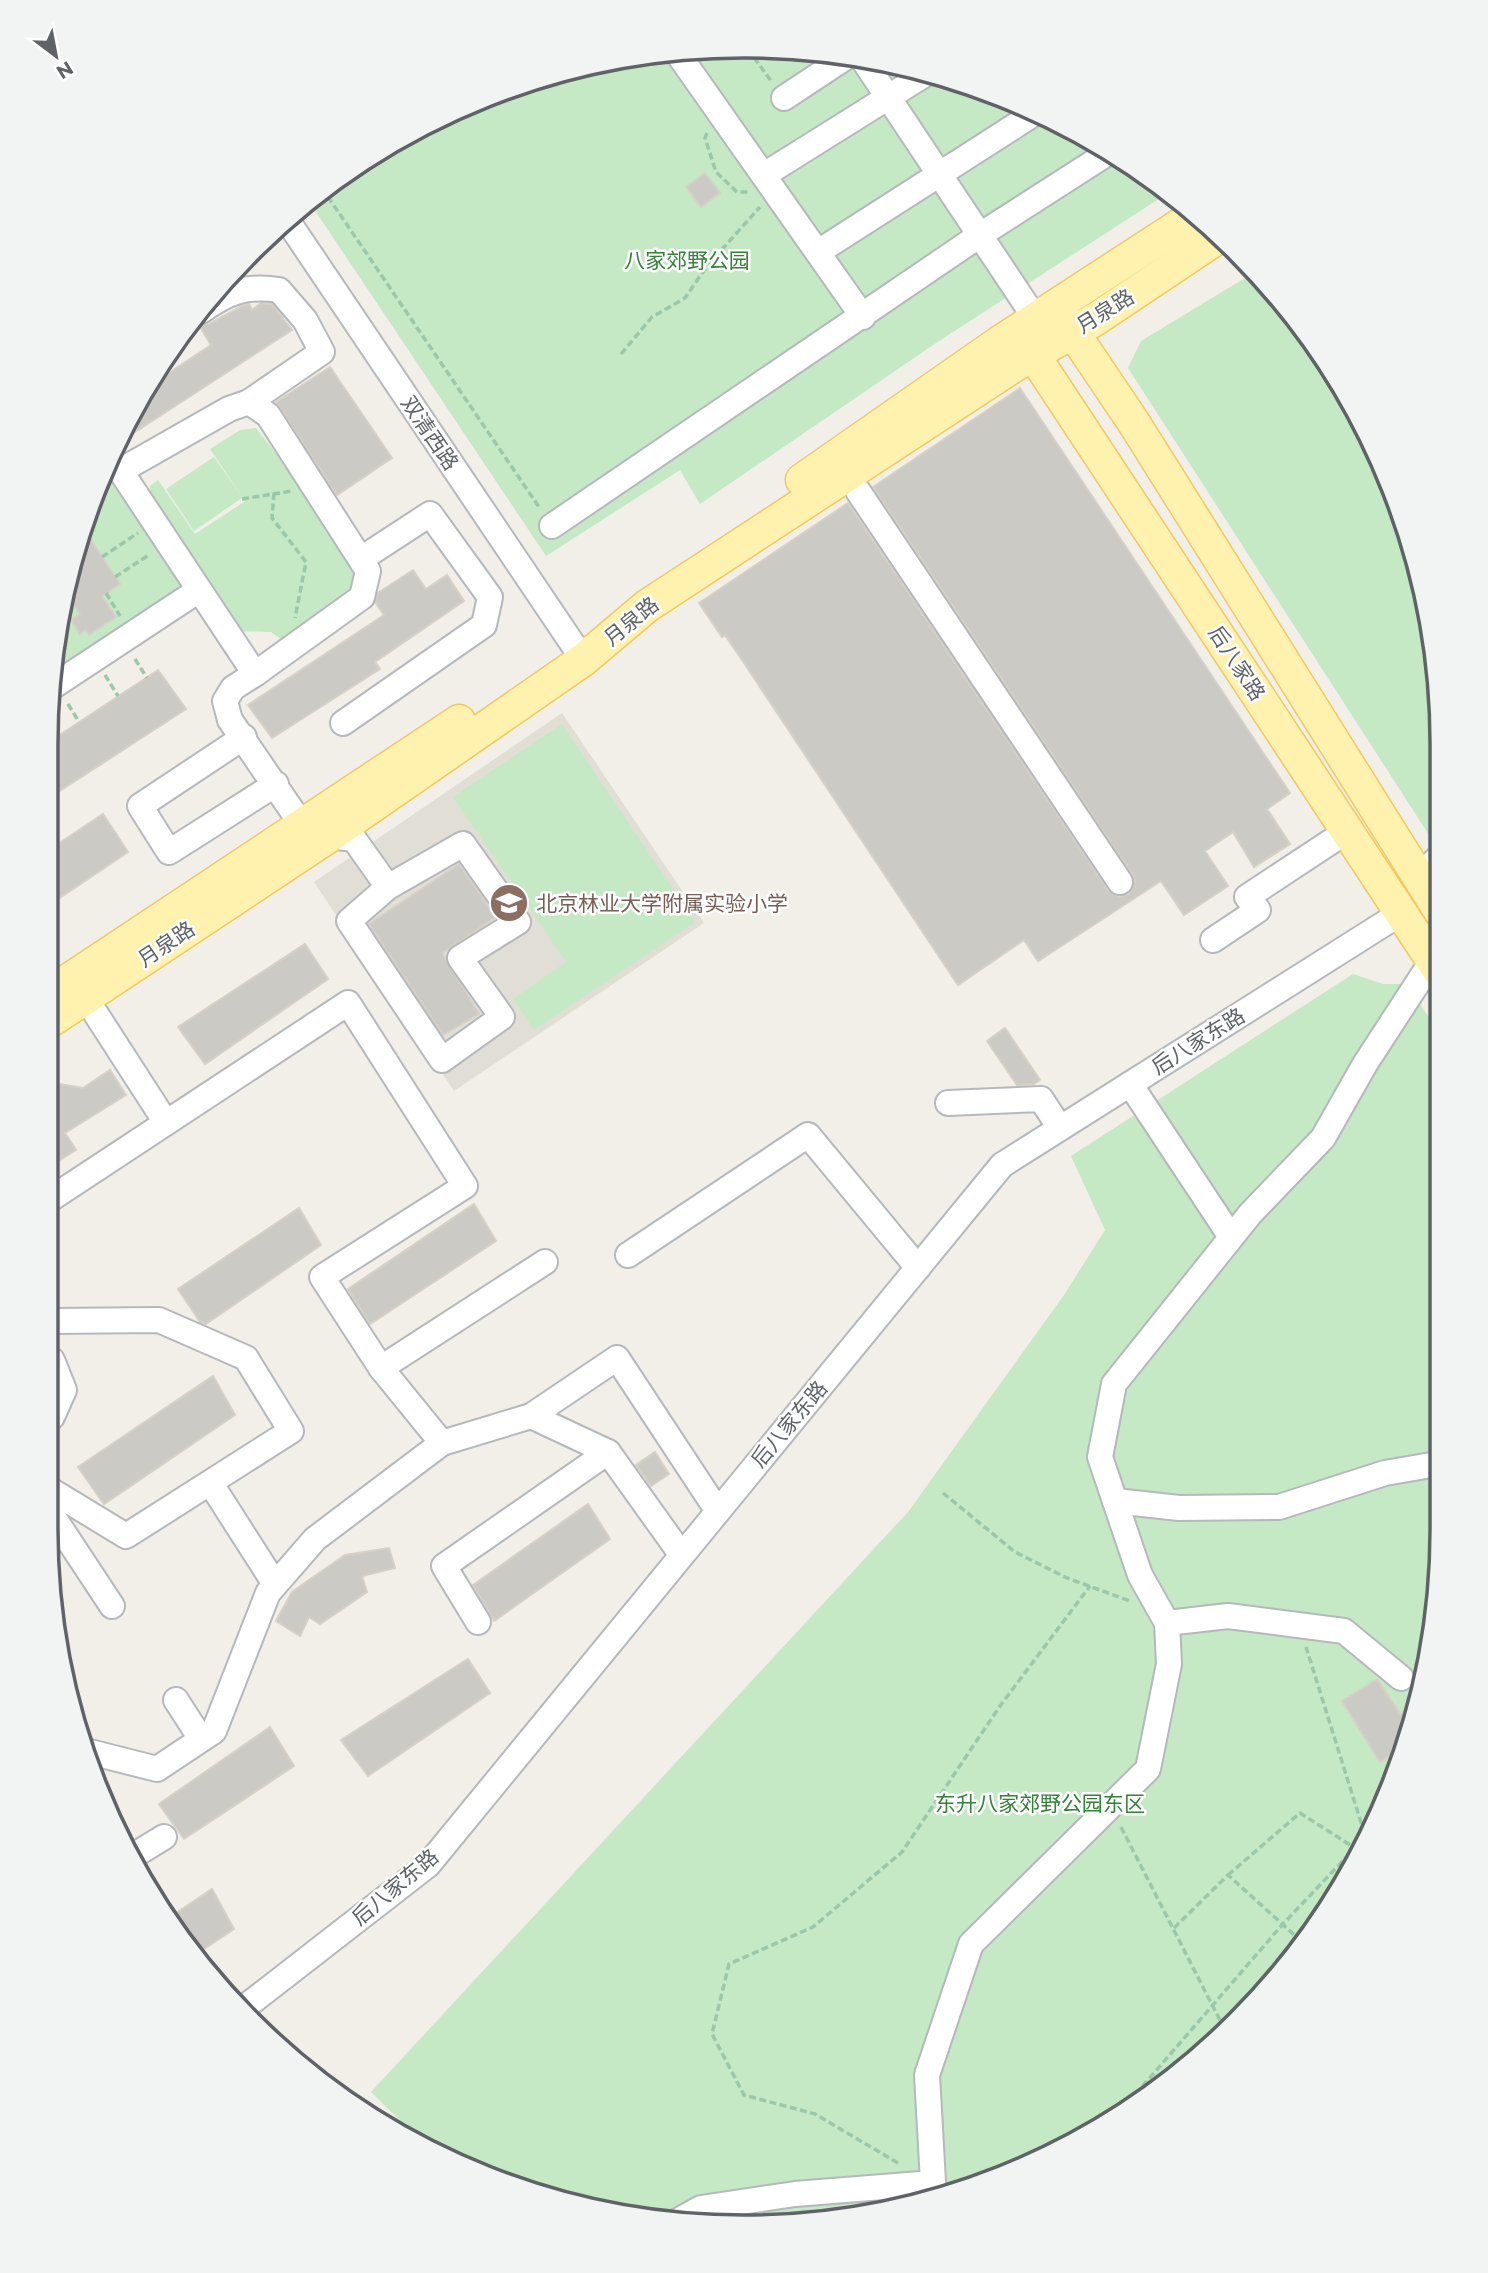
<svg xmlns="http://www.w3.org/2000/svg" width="1488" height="2273" viewBox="0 0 1488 2273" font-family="Montserrat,'Noto Sans SC',sans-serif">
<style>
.education{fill:#e1ded6}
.green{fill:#c5e8c5}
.building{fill:#cccac5;stroke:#d6d1c6;stroke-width:2}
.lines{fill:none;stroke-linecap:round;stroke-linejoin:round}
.minor-casing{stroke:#b5b8bc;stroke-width:28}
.major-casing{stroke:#f2c960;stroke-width:35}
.path{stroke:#9cc7a9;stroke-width:3.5;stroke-dasharray:7 3.5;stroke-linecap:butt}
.minor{stroke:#fff;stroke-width:24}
.major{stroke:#fff2af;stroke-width:32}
.labels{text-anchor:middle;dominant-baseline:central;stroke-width:5;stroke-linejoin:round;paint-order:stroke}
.park-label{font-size:21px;fill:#348238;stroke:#fff}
.street-label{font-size:21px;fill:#5f6368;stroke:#fff}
.education-label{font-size:21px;fill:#785e54;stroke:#fff;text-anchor:start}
.rim{fill:none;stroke:#5f6368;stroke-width:3.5}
</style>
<rect width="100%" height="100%" fill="#f1efe8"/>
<!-- education -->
<path class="education" d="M 562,713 L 704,923 L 454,1091 L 314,882 Z"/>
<!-- green -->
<g class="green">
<path d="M 699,47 L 836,52 L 969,83 L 1094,139 L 1168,193 L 939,341 L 700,504 L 680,470 L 546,556 L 308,200 L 319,190 L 435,117 L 564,69 Z"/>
<path d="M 1255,272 L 1298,319 L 1371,435 L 1419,564 L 1441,699 L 1440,852 L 1128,368 L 1141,341 Z"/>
<path d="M 256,428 L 312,499 L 355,565 L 354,596 L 285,642 L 271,632 L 233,631 L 150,502 L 150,486 L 158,480 L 195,534 L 244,502 L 242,498 L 194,531 L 166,489 L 214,457 L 243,498 L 210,449 L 240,430 Z"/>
<path d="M 104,472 L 182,585 L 173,602 L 52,682 C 52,608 78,540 104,472 Z"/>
<path d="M 562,724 L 695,922 L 534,1030 L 513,999 L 566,962 L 453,797 Z"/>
<path d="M 1353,974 L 1383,984 L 1407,984 L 1439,1033 L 1436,1621 L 1419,1710 L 1371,1838 L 1269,1990 L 1204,2054 L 1094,2134 L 924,2204 L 790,2226 L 699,2226 L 607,2214 L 477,2174 L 425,2145 L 371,2092 L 908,1512 L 1064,1295 L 1105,1230 L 1071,1156 Z"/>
</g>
<!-- building -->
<g class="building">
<path d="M 705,173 L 720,193 L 701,207 L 686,187 Z"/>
<path d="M 261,303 L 272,304 L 292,330 L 118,443 L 115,441 L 158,374 L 161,378 L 211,345 L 199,325 L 209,324 L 242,306 L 249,304 L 252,310 Z"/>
<path d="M 330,367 L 392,458 L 337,495 L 276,402 Z"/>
<path d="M 1020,388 L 1290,793 L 1267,809 L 1290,844 L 1254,867 L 1233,832 L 1205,851 L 1228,886 L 1184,915 L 1161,881 L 1038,961 L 1024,940 L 958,985 L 744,663 L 725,635 L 722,637 L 699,603 L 848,503 L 1108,890 L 1120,897 L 1129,894 L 1135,882 L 1132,874 L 873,487 Z"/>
<path d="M 83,528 L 120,584 L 102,596 L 116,617 L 89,635 L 85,630 L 80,634 L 71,620 L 80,614 L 64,590 L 69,563 Z"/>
<path d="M 413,570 L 426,589 L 447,575 L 464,601 L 375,662 L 380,669 L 272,738 L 248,705 L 384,615 L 375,602 L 378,593 Z"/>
<path d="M 158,670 L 186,709 L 52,796 L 52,740 Z"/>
<path d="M 103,814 L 128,852 L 52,903 L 52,848 Z"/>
<path d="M 459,864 L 496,917 L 442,953 L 479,1014 L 443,1035 L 369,924 Z"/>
<path d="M 305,944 L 328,979 L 205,1064 L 178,1027 Z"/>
<path d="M 1005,1028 L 1040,1080 L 1034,1084 L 1017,1085 L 987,1041 Z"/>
<path d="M 110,1070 L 126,1095 L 65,1133 L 76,1150 L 52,1165 L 52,1090 L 60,1084 L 83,1088 Z"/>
<path d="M 474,1204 L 496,1241 L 370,1324 L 348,1289 Z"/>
<path d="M 299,1208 L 321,1245 L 206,1324 L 200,1322 L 178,1289 Z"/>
<path d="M 213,1376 L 235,1415 L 104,1504 L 78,1467 Z"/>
<path d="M 655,1452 L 669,1474 L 651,1486 L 636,1465 Z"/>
<path d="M 588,1504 L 610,1539 L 494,1621 L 473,1585 Z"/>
<path d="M 389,1548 L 395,1568 L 362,1576 L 367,1592 L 320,1624 L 309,1617 L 300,1636 L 276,1621 L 292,1592 L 345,1555 Z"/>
<path d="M 468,1659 L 490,1693 L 368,1776 L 341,1740 Z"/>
<path d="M 1377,1679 L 1400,1714 L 1420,1701 L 1405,1746 L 1380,1762 L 1342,1701 Z"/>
<path d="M 270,1727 L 294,1766 L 184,1839 L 159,1804 Z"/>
<path d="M 212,1889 L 234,1929 L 195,1955 L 166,1920 Z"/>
</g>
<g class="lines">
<!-- minor casing -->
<g class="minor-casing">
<g id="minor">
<path d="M 676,51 L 863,317"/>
<path d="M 862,58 L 1035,318"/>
<path d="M 784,98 L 849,55"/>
<path d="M 764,175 L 927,73"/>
<path d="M 287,220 L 574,646"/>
<path d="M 818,252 L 1035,113"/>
<path d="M 201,311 C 228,292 246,285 279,290 L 305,320 L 322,352 L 249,402"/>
<path d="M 110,455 L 255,674 L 233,688 L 225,701 L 230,720 L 302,825"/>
<path d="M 120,471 L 229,409 L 249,402 L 268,415 L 368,571 L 362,597 L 255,674"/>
<path d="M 858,491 L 1120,882"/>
<path d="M 552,526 L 980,235 L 1111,151"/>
<path d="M 52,687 L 199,590"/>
<path d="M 343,723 L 484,625 L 490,597 L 430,514 L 361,559"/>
<path d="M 244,737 L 140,806 L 169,852 L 276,784"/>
<path d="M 329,836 L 354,839 L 388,887 L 463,844 L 518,922 L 460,958 L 502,1017 L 442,1060 L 349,921 L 388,887"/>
<path d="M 1418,878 L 1440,856"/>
<path d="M 1213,940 L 1258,910 L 1247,897 L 1347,831"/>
<path d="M 96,1014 L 165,1121"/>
<path d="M 1130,1084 L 1231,1237"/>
<path d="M 948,1103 L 1041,1099 L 1060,1128"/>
<path d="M 52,1198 L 348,1003 L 465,1186 L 322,1277 L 381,1368 L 442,1443 L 531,1416 L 608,1452"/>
<path d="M 628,1255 L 808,1135 L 918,1268"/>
<path d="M 52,1321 L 159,1320 L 246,1358 L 291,1431 L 126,1536 L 52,1491"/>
<path d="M 52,1360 L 64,1390 L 52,1417"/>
<path d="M 381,1368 L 545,1262"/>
<path d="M 531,1416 L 617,1358 L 717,1510"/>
<path d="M 211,1484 L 275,1584"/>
<path d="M 1115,1501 L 1179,1508 L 1279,1507 L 1385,1473 L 1437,1464"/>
<path d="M 52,1515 L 112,1606"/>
<path d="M 478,1622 L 444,1566 L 608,1452 L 681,1554"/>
<path d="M 1167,1623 L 1228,1616 L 1344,1631 L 1401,1678"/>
<path d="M 176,1700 L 201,1739"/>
<path d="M 82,1750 L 157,1769 L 214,1731 L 268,1593 L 315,1539 L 442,1443"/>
<path d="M 133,1856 L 164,1837"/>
<path d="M 240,2011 L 428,1865 L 1002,1165 L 1401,913"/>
<path d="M 934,2200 L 927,2075 L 971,1944 L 1148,1769 L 1169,1664 L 1167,1623 L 1140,1575 L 1100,1457 L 1114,1384 L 1250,1214 L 1323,1138 L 1365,1064 L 1432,961"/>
<path d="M 674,2223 L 701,2208 L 795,2194 L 933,2183"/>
</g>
</g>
<!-- major casing -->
<g class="major-casing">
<g id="major">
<path d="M 1062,316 L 1134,423 L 1440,911"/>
<path d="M 1023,339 L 1440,972"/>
<path d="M 802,480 L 1000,342 L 1197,214"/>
<path d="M 52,991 L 459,721"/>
<path d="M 52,1020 L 325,839 L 583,660 L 647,606 L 1015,365 L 1096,319 L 1220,236"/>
</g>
</g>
<!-- path -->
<g class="path">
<path d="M 748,49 L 771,81"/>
<path d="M 707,133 L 705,138 L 716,172 L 737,192 L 750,192"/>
<path d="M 322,188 L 539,507"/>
<path d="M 621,354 L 652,317 L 685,298 L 707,266 L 760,207"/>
<path d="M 274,493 L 272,518 L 306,562 L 295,618"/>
<path d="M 242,499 L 292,491"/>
<path d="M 102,557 L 138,533"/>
<path d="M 115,577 L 149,555"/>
<path d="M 106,593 L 120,616"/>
<path d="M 135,659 L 147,678"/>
<path d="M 105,675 L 118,696"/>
<path d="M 68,704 L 79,722"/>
<path d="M 943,1493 L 1015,1552 L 1067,1578 L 1130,1601"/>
<path d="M 1121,1827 L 1226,2032"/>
<path d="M 1228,1875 L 1300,1813 L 1355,1848 L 1359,1854"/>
<path d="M 1174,1928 L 1228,1875 L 1301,1941"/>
<path d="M 1115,2118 L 1283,1924 L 1355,1848 L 1364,1832 L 1306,1647"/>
<path d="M 898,2163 L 815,2114 L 744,2095 L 712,2034 L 729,1964 L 813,1927 L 902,1852 L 1000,1706 L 1090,1586"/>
</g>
<!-- minor -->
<use href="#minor" class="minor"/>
<!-- major -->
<use href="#major" class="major"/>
</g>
<!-- icons -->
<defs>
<g id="school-disc" transform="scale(2.0125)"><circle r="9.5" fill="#8d6e63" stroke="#fff"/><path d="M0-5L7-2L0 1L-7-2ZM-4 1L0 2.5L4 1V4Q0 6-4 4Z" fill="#fff"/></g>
</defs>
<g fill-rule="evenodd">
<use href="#school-disc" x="509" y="903"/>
</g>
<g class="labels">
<!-- park labels -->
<g class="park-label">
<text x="687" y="260">八家郊野公园</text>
<text x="1040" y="1803">东升八家郊野公园东区</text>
</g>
<!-- street labels -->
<g class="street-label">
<text transform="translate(1105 311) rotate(-32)">月泉路</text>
<text transform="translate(430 433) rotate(56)">双清西路</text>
<text transform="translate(631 621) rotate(-39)">月泉路</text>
<text transform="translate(1237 663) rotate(57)">后八家路</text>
<text transform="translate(166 944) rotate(-34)">月泉路</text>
<text transform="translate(1198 1041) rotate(-32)">后八家东路</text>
<text transform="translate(789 1424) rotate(-50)">后八家东路</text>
<text transform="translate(395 1887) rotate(-40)">后八家东路</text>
</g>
<!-- education labels -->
<g class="education-label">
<text x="536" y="903">北京林业大学附属实验小学</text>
</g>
</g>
<!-- crop -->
<path d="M0 0H1488V2273H0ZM744 58H744A686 686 0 0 1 1430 744V1529A686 686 0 0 1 744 2215H744A686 686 0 0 1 58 1529V744A686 686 0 0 1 744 58Z" fill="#f2f3f3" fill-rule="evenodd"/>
<path class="rim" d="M744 58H744A686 686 0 0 1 1430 744V1529A686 686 0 0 1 744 2215H744A686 686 0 0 1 58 1529V744A686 686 0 0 1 744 58Z"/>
<!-- north arrow -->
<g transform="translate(56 56) rotate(148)" stroke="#ffffff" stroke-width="5" paint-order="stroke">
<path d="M0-5L12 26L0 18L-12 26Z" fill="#5f6368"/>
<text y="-10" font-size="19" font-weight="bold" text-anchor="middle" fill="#5f6368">N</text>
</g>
</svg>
